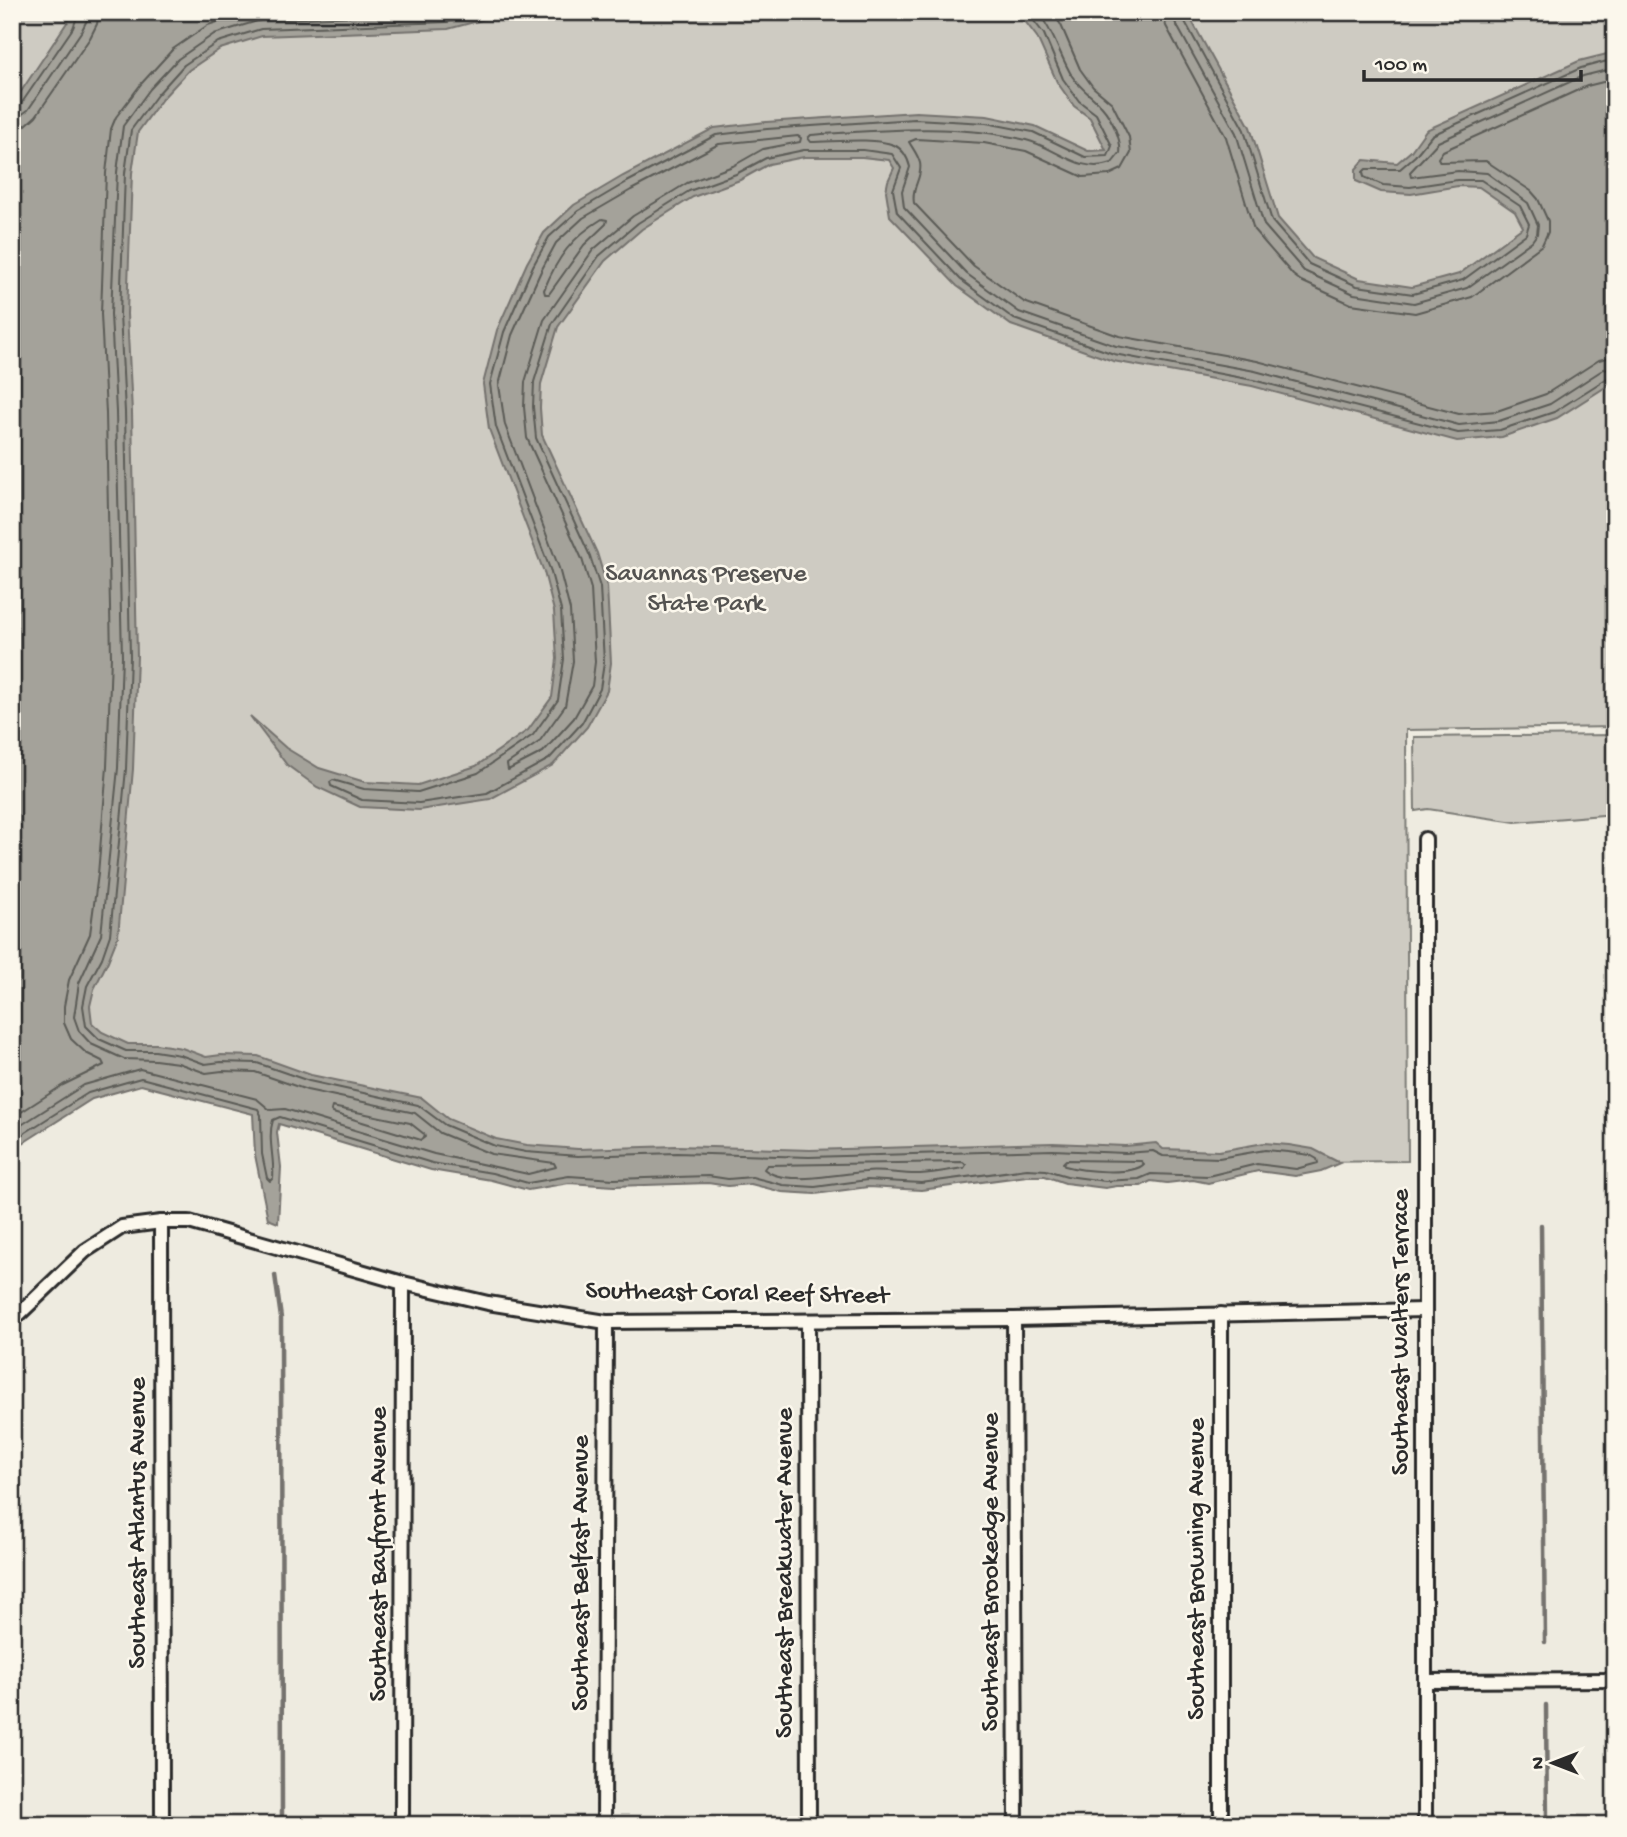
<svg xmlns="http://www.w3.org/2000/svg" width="1627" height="1837" viewBox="0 0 1627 1837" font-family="'Gochi Hand',sans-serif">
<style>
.green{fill:#cecbc2;stroke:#7c7b76;stroke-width:2}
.water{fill:#a4a29a;stroke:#74726e;stroke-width:2}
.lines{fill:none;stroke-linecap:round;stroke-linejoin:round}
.shore{stroke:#5b5b57;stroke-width:2}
.stream{stroke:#74726e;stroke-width:4.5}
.street-casing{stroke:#2b2b2b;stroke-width:18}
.street{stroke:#fbf7ec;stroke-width:12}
.labels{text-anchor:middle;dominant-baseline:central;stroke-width:5;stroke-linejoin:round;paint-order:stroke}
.park-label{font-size:26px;fill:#545351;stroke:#fbf7ec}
.street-label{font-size:26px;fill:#2b2b2b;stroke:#fbf7ec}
</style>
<rect width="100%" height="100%" fill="#eeebe0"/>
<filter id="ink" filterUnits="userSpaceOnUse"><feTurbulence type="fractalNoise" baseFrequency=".0143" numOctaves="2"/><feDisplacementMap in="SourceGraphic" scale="14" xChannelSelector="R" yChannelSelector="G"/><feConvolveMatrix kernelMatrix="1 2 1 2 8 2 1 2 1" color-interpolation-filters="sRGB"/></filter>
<g filter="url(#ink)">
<!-- green -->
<g class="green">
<path d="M 12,12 L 1615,12 L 1615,727 L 1406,730 L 1408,1161 L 605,1169 L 311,1090 L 12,1070 Z"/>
<path d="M 1615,735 L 1615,814 L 1515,822 L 1428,809 L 1415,811 L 1414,737 Z"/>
</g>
<!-- water -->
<g class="water">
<path d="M 74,12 L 502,12 L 489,18 L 448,29 L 262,36 L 220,49 L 189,70 L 162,99 L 138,132 L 132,173 L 127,314 L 132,412 L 137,656 L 133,769 L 118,936 L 108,961 L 94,989 L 90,1006 L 92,1023 L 102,1032 L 128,1044 L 156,1044 L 182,1048 L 206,1057 L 221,1055 L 258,1056 L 311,1075 L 422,1098 L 448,1119 L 496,1139 L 527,1145 L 578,1149 L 677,1146 L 810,1150 L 1053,1143 L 1125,1146 L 1156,1143 L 1163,1149 L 1219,1151 L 1264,1143 L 1289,1145 L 1313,1149 L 1340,1163 L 1321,1171 L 1295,1176 L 1258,1171 L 1208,1183 L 1193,1180 L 1167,1183 L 1151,1181 L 1141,1186 L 1117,1186 L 1105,1188 L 1065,1183 L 1045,1176 L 1027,1176 L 921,1190 L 868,1187 L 815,1194 L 782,1192 L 751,1184 L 728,1186 L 708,1183 L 614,1186 L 569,1183 L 528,1190 L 491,1180 L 431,1170 L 279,1124 L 277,1132 L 281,1167 L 278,1223 L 268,1219 L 255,1155 L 253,1114 L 141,1085 L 92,1099 L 12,1150 L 12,105 Z"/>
<path d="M 1018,12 L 1187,12 L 1250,127 L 1278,218 L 1313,258 L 1359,279 L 1412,287 L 1459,274 L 1523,227 L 1515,212 L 1479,187 L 1458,186 L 1411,194 L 1381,192 L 1356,181 L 1356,169 L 1364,160 L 1397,163 L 1411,151 L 1426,130 L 1579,61 L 1615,52 L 1615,381 L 1557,418 L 1502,437 L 1457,441 L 1252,386 L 1113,361 L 1011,325 L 957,286 L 890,216 L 886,191 L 888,181 L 894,168 L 889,160 L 862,157 L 804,157 L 769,164 L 740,180 L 693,197 L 642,229 L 605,261 L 558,327 L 541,384 L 540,408 L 542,435 L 597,553 L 607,586 L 611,663 L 607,691 L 587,727 L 553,765 L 490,799 L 419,810 L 360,807 L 317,787 L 287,765 L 250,716 L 286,748 L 319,768 L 365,782 L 418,785 L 476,766 L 528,730 L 552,697 L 557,659 L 554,611 L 544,572 L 489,429 L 483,384 L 497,330 L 527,263 L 544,233 L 574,205 L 623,176 L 714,128 L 766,122 L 916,112 L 987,116 L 1035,126 L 1088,151 L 1106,150 L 1090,118 L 1074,106 L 1057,82 L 1037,37 Z"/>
</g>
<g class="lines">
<!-- shore -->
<g class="shore">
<path d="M 1027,12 L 1044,34 L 1063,79 L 1079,101 L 1096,114 L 1112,146 L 1108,156 L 1085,157 L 1033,132 L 986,123 L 915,119 L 767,129 L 716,135 L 627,182 L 578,211 L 549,237 L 533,266 L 504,332 L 490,384 L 496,427 L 550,569 L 561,610 L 564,659 L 558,700 L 533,735 L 478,773 L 418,792 L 364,789 L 333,780 L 330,782 L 331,786 L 362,800 L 419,803 L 487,793 L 549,759 L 582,723 L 600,689 L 604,663 L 600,587 L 590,556 L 536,438 L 533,407 L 534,382 L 552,324 L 599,256 L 638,223 L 689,191 L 736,174 L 766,158 L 804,150 L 863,150 L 892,154 L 901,168 L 893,190 L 897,212 L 961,280 L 1014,319 L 1114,354 L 1253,380 L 1458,433 L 1500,430 L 1554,412 L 1609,377 L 1615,376"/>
<path d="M 1038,12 C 1055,34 1059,54 1072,76 C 1082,91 1092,95 1102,107 C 1111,117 1122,140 1120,153 L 1112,163 C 1079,175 1056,147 1026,140 C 955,123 883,130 811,135 L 808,138 L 811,142 C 834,142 873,137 894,145 C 903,149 908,159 910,167 L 902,191 L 904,207 L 967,274 L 1019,312 L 1116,346 L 1255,371 L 1459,425 L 1499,421 L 1550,404 L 1604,369 L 1615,367"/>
<path d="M 1052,12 L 1061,25 L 1080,69 L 1093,87 L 1112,103 L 1129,137 L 1131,153 L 1122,169 L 1109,175 L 1083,177 L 1026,151 L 984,143 L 916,139 L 909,142 C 913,149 918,155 920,163 C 923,178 911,186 914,203 L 974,266 L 1024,302 L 1119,336 L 1257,361 L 1459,414 L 1497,411 L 1546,394 L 1599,360 L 1615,356"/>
<path d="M 1163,12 L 1166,26 L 1226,137 L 1254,230 L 1293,275 L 1301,281 L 1351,304 L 1415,313 L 1472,297 L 1542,245 L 1548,232 L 1548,221 L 1538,199 L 1531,191 L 1486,161 L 1440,162 L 1438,158 L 1443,151 L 1587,86 L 1615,79"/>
<path d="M 1173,12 L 1175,22 L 1236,133 L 1264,225 L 1304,271 L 1354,294 L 1414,303 L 1467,288 L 1532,241 L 1537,234 L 1538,225 L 1528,203 L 1487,173 L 1458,171 L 1411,177 L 1410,172 L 1438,142 L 1583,76 L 1615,68"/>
<path d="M 1182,12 L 1183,18 L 1244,130 L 1272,221 L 1309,264 L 1357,286 L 1413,294 L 1463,280 L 1526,234 L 1529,224 L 1520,206 L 1481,180 L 1457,180 L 1410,187 L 1383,185 L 1364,177 L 1363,172 L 1366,169 L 1400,169 L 1415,156 L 1432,135 L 1581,68 L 1615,59"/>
<path d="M 12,108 L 21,104 L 73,28 L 79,12"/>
<path d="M 12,117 L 21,115 L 28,110 L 81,32 L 87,20 L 88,12"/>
<path d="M 12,127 L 26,125 L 36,116 L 90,38 L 97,24 L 99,12"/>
<path d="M 798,136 L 801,138 L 800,142 L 763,149 L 733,166 L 687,183 L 633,216 L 593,250 L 544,320 L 525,382 L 524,407 L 527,438 L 582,559 L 591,589 L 595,662 L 592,686 L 574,718 L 543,752 L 508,770 L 507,764 L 539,742 L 565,706 L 573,661 L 570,610 L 559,568 L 505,425 L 499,385 L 512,335 L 541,271 L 556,243 L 583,218 L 631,190 L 719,144 Z"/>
<path d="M 602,219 L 607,220 L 606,224 L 584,245 L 549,294 L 545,294 L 544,290 C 557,258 572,237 602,219 Z"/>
<path d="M 332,1107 L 410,1123 L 424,1134 L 425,1137 L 421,1140 L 333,1113 L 331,1111 Z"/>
<path d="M 12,1118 L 63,1085 L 104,1065 L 102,1061 L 86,1053 L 71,1039 L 64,1023 L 64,1006 L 69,980 L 90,934 L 98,874 L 107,767 L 111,656 L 106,413 L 101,314 L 106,173 L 111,129 L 116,117 L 141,84 L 173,49 L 208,25 L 249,12"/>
<path d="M 12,1131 L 84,1085 L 140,1069 L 257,1099 L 270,1110 L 285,1109 L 434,1154 L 528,1174 L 556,1167 L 554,1163 L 491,1154 L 440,1133 L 415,1113 L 307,1090 L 255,1072 L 222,1071 L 206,1073 L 178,1063 L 155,1060 L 124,1059 L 91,1044 L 79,1031 L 74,1017 L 79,983 L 101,935 L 118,768 L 122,656 L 116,412 L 111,314 L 117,172 L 123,126 L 150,89 L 178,59 L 214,34 L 261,20 L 450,12"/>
<path d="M 12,1141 L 88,1093 L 141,1078 L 258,1109 L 261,1115 L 262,1154 L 267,1178 L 270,1181 L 273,1178 C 275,1159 267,1139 273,1120 L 280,1117 L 432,1163 L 492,1173 L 528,1183 L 569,1176 L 614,1179 L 708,1176 L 728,1179 L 752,1177 L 783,1185 L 815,1187 L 867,1180 L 921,1183 L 1027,1169 L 1046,1170 L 1067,1176 L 1105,1181 L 1139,1179 L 1151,1174 L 1208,1176 L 1257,1164 L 1296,1169 L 1318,1163 L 1317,1159 L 1310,1155 L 1288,1152 L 1265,1150 L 1219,1158 L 1163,1156 L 1153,1151 L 1125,1153 L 1053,1150 L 809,1157 L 677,1153 L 578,1156 L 526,1152 L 495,1146 L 445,1125 L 418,1105 L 309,1081 L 257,1063 L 221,1062 L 205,1064 L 180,1055 L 155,1051 L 126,1051 L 99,1039 L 86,1026 L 83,1006 L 87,986 L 102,958 L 110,935 L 126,769 L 130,656 L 125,412 L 120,314 L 125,173 L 131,130 L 157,95 L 184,65 L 218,42 L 261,29 L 447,22 L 485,12"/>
<path d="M 1066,1160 L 1141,1161 L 1144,1164 C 1133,1176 1082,1171 1065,1166 L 1063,1163 Z"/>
<path d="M 963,1162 L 966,1165 L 964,1168 C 950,1170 935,1173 920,1174 C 902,1175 884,1170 865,1172 C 840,1173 784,1187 764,1169 L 767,1165 Z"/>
</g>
<!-- stream -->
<g class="stream">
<path d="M 1541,1225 L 1545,1642"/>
<path d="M 275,1275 L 281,1318 L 282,1825"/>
<path d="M 1546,1705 L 1547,1825"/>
</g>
<!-- street casing -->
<g class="street-casing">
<g id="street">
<path d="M 1425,839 L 1425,1825"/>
<path d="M 161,1222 L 162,1825"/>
<path d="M 1014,1319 L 1016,1825"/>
<path d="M 12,1321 L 85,1251 L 122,1227 L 161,1222 L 189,1222 L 403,1283 L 488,1303 L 606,1322 L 1014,1319 L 1424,1310"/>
<path d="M 808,1321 L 809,1825"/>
<path d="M 1425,1681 L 1615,1680"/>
<path d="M 402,1825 L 403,1283"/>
<path d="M 604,1825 L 606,1322"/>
<path d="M 1221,1825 L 1221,1314"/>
</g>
</g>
<!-- street -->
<use href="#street" class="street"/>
</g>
</g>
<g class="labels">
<!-- park labels -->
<g class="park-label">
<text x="706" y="575">Savannas Preserve<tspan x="706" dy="30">State Park</tspan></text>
</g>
<!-- street labels -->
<g class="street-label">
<text transform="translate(737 1295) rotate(1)">Southeast Coral Reef Street</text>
<text transform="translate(1402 1332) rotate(-90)">Southeast Walters Terrace</text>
<text transform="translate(139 1523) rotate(-90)">Southeast Atlantus Avenue</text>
<text transform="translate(380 1554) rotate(-90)">Southeast Bayfront Avenue</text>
<text transform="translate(1198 1569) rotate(-90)">Southeast Browning Avenue</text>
<text transform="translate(992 1572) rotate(-90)">Southeast Brookedge Avenue</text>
<text transform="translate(582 1573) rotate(-90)">Southeast Belfast Avenue</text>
<text transform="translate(786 1573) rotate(-90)">Southeast Breakwater Avenue</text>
</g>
</g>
<!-- margin -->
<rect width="1627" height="1837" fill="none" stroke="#fbf7ec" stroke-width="42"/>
<rect x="21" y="21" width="1585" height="1795" fill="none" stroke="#2b2b2b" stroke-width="2.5" filter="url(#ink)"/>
<!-- north arrow -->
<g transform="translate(1553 1763) rotate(270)" stroke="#fbf7ec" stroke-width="5" paint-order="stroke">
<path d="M0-5L12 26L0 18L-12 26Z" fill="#2b2b2b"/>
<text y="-10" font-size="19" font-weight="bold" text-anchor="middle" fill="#2b2b2b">N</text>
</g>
<!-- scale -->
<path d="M1364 70v10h217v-10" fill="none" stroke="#2b2b2b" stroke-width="3.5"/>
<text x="1375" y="70" font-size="21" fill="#2b2b2b" stroke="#fbf7ec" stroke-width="5" paint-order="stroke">100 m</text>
</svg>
